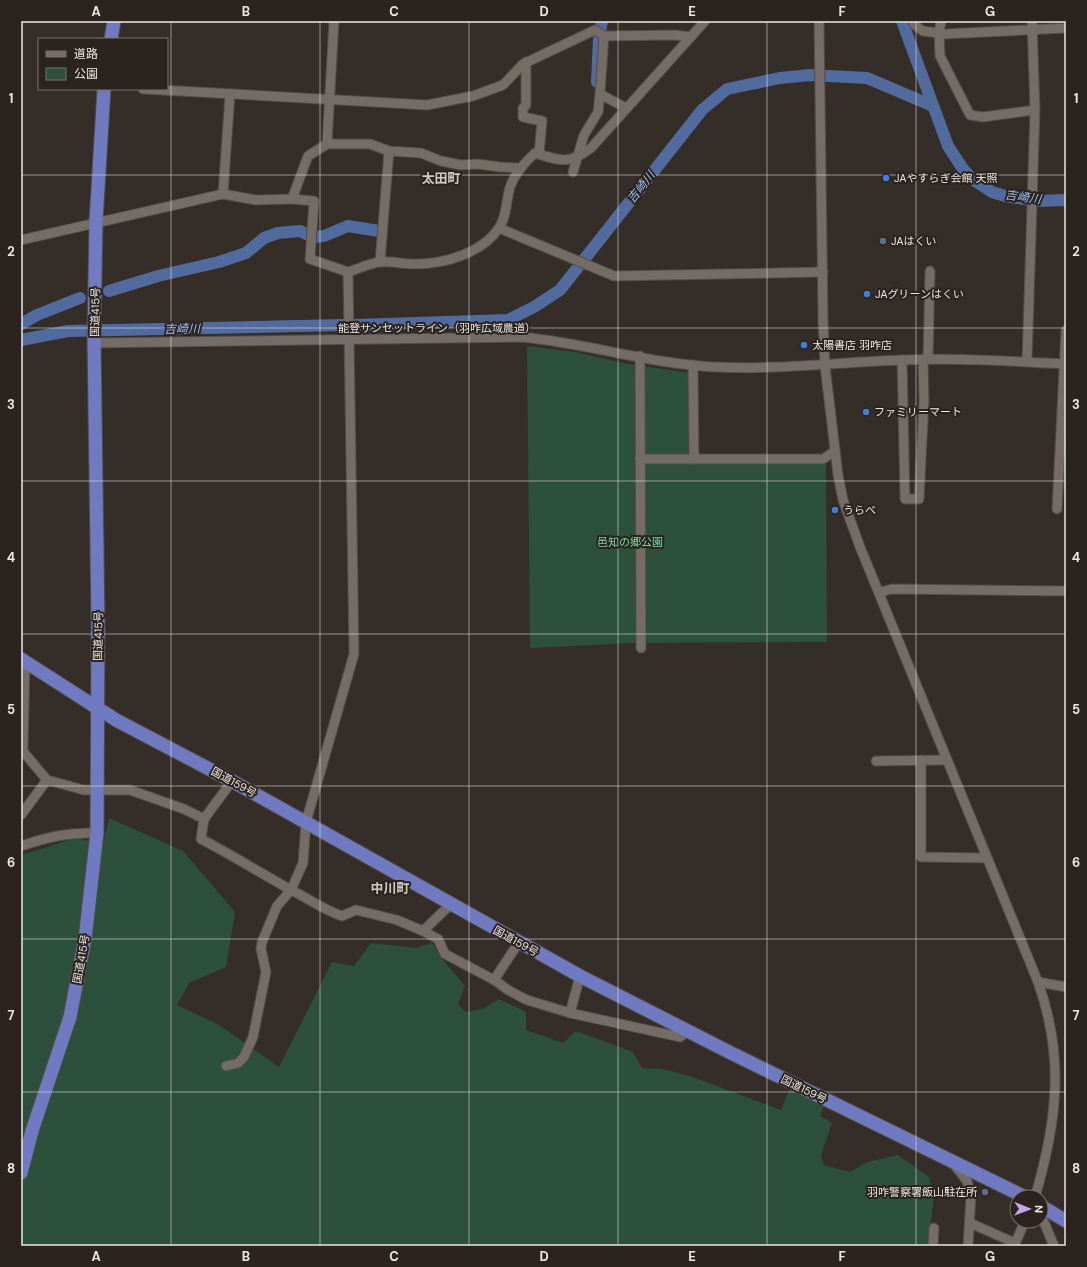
<svg xmlns="http://www.w3.org/2000/svg" width="1087" height="1267" viewBox="0 0 1087 1267" font-family="'DM Sans','Noto Sans JP',sans-serif">
<style>
.green{fill:#2c503c}
.lines{fill:none;stroke-linecap:round;stroke-linejoin:round}
.river{stroke:#526b9e;stroke-width:12}
.minor-casing{stroke:#524c47;stroke-width:11}
.highway-casing{stroke:#524c47;stroke-width:15}
.minor{stroke:#746c65;stroke-width:9}
.highway{stroke:#707ac0;stroke-width:13}
.grid{fill:none;stroke:#ece7e3;stroke-width:1;stroke-opacity:0.55}
.shop-dot{fill:#3f7fe0;stroke:#2b241e;stroke-width:1.5}
.service-dot{fill:#5c6f8a;stroke:#2b241e;stroke-width:1.5}
.labels{text-anchor:middle;dominant-baseline:central;stroke-width:4;stroke-linejoin:round;paint-order:stroke}
.poi-label{font-size:11px;fill:#ece7e3;stroke:#2b241e;text-anchor:start}
.street-label{font-size:11px;fill:#ece7e3;stroke:#2b241e}
.park-label{font-size:11px;fill:#7bd9a5;stroke:#2b241e}
.water-label{font-size:12px;font-style:italic;fill:#a1bffd;stroke:#2b241e}
.quarter-label{font-size:13px;font-weight:bold;fill:#d2c8c1;stroke:#2b241e}
.neatline{fill:none;stroke:#ece7e3;stroke-width:1.5}
.grid-label{font-size:13px;text-anchor:middle;font-weight:bold;fill:#ece7e3}
</style>
<rect width="100%" height="100%" fill="#352d28"/>
<!-- green -->
<g class="green">
<path d="M 527,346 L 575,352 L 628,364 L 691,373 L 693,464 L 826,463 L 827,642 L 636,643 L 530,648 Z"/>
<path d="M 109,818 L 183,851 L 235,912 L 226,967 L 189,983 L 177,1005 L 219,1025 L 279,1067 L 332,962 L 354,966 L 371,943 L 416,948 L 432,943 L 443,960 L 465,986 L 458,1004 L 465,1012 L 483,1009 L 499,999 L 526,1012 L 526,1030 L 563,1043 L 576,1031 L 633,1052 L 642,1068 L 663,1069 L 693,1077 L 781,1110 L 789,1090 L 824,1106 L 820,1116 L 832,1123 L 821,1155 L 824,1165 L 850,1172 L 867,1162 L 898,1155 L 929,1177 L 934,1198 L 928,1246 L 21,1246 L 21,855 L 76,838 L 103,844 Z"/>
</g>
<g class="lines">
<!-- river -->
<g class="river">
<path d="M 902,21 L 948,146 L 963,169 L 972,179 L 992,192 L 1005,196 L 1036,201 L 1066,200"/>
<path d="M 597,82 L 599,38 L 602,21"/>
<path d="M 109,291 L 158,276 L 219,262 L 246,253 L 264,238 L 278,233 L 300,231 L 313,237 L 324,236 L 348,226 L 379,231"/>
<path d="M 21,324 L 37,315 L 80,298"/>
<path d="M 355,325 L 508,320 L 534,307 L 560,290 L 702,110 L 727,89 L 780,78 L 810,75 L 867,78 L 933,106"/>
<path d="M 21,340 L 68,331 L 343,325"/>
</g>
<!-- minor casing -->
<g class="minor-casing">
<g id="minor">
<path d="M 819,21 L 823,320 L 825,366 L 838,475 L 843,500 L 860,547 L 1038,982 C 1065,1058 1057,1122 1035,1197"/>
<path d="M 913,21 L 915,25 L 923,31 L 945,34 L 1066,28"/>
<path d="M 941,21 L 939,33 L 940,56 L 970,115 L 983,117 L 1035,110"/>
<path d="M 604,36 L 600,94 L 626,108"/>
<path d="M 526,62 L 526,105 L 523,108 L 523,117 L 542,121 L 539,154"/>
<path d="M 143,89 L 427,105 L 473,96 L 503,85 L 523,64 L 595,30 L 604,36 L 675,35 L 691,37"/>
<path d="M 327,144 L 334,21"/>
<path d="M 573,172 L 584,135 L 598,112 L 600,94"/>
<path d="M 223,194 L 230,94"/>
<path d="M 292,199 L 314,201 L 310,259 L 348,272"/>
<path d="M 499,228 L 614,276 L 823,272"/>
<path d="M 21,240 L 223,194 L 256,200 L 292,199 L 308,156 L 327,144 L 370,144 L 389,151 L 421,153 L 441,161 L 461,165 L 478,164 L 500,167 L 520,168"/>
<path d="M 380,262 L 389,151"/>
<path d="M 94,343 L 521,337 C 587,343 650,364 715,367 C 778,370 840,362 903,360 C 957,358 1012,361 1066,364"/>
<path d="M 640,356 L 641,648"/>
<path d="M 928,359 L 930,271"/>
<path d="M 902,360 L 905,499 L 919,499 L 924,401 L 923,359"/>
<path d="M 1027,361 L 1035,110 L 1032,21"/>
<path d="M 693,365 L 694,459"/>
<path d="M 640,459 L 823,459 L 835,451"/>
<path d="M 1057,509 L 1066,330"/>
<path d="M 881,592 L 892,589 L 1066,591"/>
<path d="M 21,749 L 47,780 L 84,790 L 130,790 L 184,809 L 204,819 L 201,839 C 232,855 262,874 293,891 C 309,899 324,910 342,916 L 356,910 L 397,920 L 423,931 L 438,939 L 445,954 L 496,981 L 508,990 L 527,1000 L 570,1013 L 680,1037 L 687,1031"/>
<path d="M 23,750 L 25,662"/>
<path d="M 921,760 L 921,857 L 987,858"/>
<path d="M 876,761 L 947,760"/>
<path d="M 21,815 L 47,780"/>
<path d="M 204,819 L 232,781"/>
<path d="M 21,846 C 48,837 68,832 97,833"/>
<path d="M 423,931 L 451,904"/>
<path d="M 494,980 L 519,942"/>
<path d="M 1038,982 L 1066,987"/>
<path d="M 570,1013 L 580,976"/>
<path d="M 226,1066 L 238,1063 L 244,1057 L 253,1037 L 266,972 L 261,949 L 262,942 L 277,906 L 291,890 L 303,863 L 306,822 L 354,654 L 348,272 C 358,269 370,263 380,262 C 391,261 403,264 414,264 C 444,264 481,254 499,228 C 507,216 506,201 510,187 C 515,173 524,163 535,153 C 561,161 568,165 591,148 L 705,21"/>
<path d="M 953,1163 L 967,1181 L 971,1195 L 968,1246"/>
<path d="M 1041,1215 L 1054,1246"/>
<path d="M 970,1223 L 1015,1243"/>
<path d="M 933,1246 L 934,1228"/>
<path d="M 1014,1246 L 1025,1221"/>
</g>
</g>
<!-- highway casing -->
<g class="highway-casing">
<g id="highway">
<path d="M 111,39 L 114,21"/>
<path d="M 21,659 L 116,720 L 232,781 L 580,976 L 729,1052 L 1025,1197"/>
<path d="M 21,1173 L 32,1131 L 70,1017 L 85,939 L 97,833 L 98,624 L 94,337 L 96,221 L 104,89"/>
<path d="M 1041,1206 L 1066,1221"/>
</g>
</g>
<!-- minor -->
<use href="#minor" class="minor"/>
<!-- highway -->
<use href="#highway" class="highway"/>
</g>
<!-- grid -->
<path class="grid" d="M 171,21 L 171,1246M 320,21 L 320,1246M 469,21 L 469,1246M 618,21 L 618,1246M 767,21 L 767,1246M 916,21 L 916,1246M 21,175 L 1066,175M 21,328 L 1066,328M 21,481 L 1066,481M 21,634 L 1066,634M 21,786 L 1066,786M 21,939 L 1066,939M 21,1092 L 1066,1092"/>
<!-- markers -->
<g class="shop-dot">
<circle cx="886" cy="178" r="4"/>
<circle cx="867" cy="294" r="4"/>
<circle cx="804" cy="345" r="4"/>
<circle cx="866" cy="412" r="4"/>
<circle cx="835" cy="510" r="4"/>
</g>
<g class="service-dot">
<circle cx="883" cy="241" r="4"/>
<circle cx="985" cy="1192" r="4"/>
</g>
<g class="labels">
<!-- poi labels -->
<g class="poi-label">
<text x="894" y="178">JAやすらぎ会館 天照</text>
<text x="891" y="241">JAはくい</text>
<text x="875" y="294">JAグリーンはくい</text>
<text x="812" y="345">太陽書店 羽咋店</text>
<text x="874" y="412">ファミリーマート</text>
<text x="843" y="510">うらべ</text>
<text x="977" y="1192" text-anchor="end">羽咋警察署飯山駐在所</text>
</g>
<!-- street labels -->
<g class="street-label">
<text transform="translate(95 312) rotate(-89)">国道415号</text>
<text x="437" y="328">能登サンセットライン（羽咋広域農道）</text>
<text transform="translate(98 636) rotate(-89)">国道415号</text>
<text transform="translate(234 782) rotate(29)">国道159号</text>
<text transform="translate(516 941) rotate(29)">国道159号</text>
<text transform="translate(81 959) rotate(-80)">国道415号</text>
<text transform="translate(804 1089) rotate(26)">国道159号</text>
</g>
<!-- park labels -->
<g class="park-label">
<text x="630" y="542">邑知の郷公園</text>
</g>
<!-- water labels -->
<g class="water-label">
<text transform="translate(641 187) rotate(-52)">吉崎川</text>
<text transform="translate(1023 197) rotate(8)">吉崎川</text>
<text transform="translate(182 329) rotate(-1)">吉崎川</text>
</g>
<!-- quarter labels -->
<g class="quarter-label">
<text x="441" y="178">太田町</text>
<text x="390" y="888">中川町</text>
</g>
</g>
<!-- border -->
<rect width="1087" height="1267" fill="none" stroke="#2b241e" stroke-width="44"/>
<!-- legend -->
<rect x="38" y="38" width="130" height="52" fill="#2b241e" stroke="#78726d"/>
<rect x="46" y="51" width="20" height="6" fill="#746c65" stroke="#78726d"/>
<text x="74" y="58" font-size="12" fill="#ece7e3">道路</text>
<rect x="46" y="68" width="20" height="12" fill="#2c503c" stroke="#78726d"/>
<text x="74" y="78" font-size="12" fill="#ece7e3">公園</text>
<!-- north arrow -->
<g transform="translate(1029 1209) rotate(91)"><circle r="19" fill="#2b241e" stroke="#78726d"/>
<path d="M0-3L7 15L0 10L-7 15Z" fill="#c9a5ee"/>
<text y="-6" font-size="11" font-weight="bold" text-anchor="middle" fill="#ece7e3">N</text>
</g>
<rect x="22" y="22" width="1043" height="1223" class="neatline"/>
<g class="grid-label">
<text x="96" y="16">A</text>
<text x="246" y="16">B</text>
<text x="394" y="16">C</text>
<text x="544" y="16">D</text>
<text x="692" y="16">E</text>
<text x="842" y="16">F</text>
<text x="990" y="16">G</text>
<text x="11" y="103">1</text>
<text x="1076" y="103">1</text>
<text x="11" y="256">2</text>
<text x="1076" y="256">2</text>
<text x="11" y="409">3</text>
<text x="1076" y="409">3</text>
<text x="11" y="562">4</text>
<text x="1076" y="562">4</text>
<text x="11" y="714">5</text>
<text x="1076" y="714">5</text>
<text x="11" y="867">6</text>
<text x="1076" y="867">6</text>
<text x="11" y="1020">7</text>
<text x="1076" y="1020">7</text>
<text x="11" y="1173">8</text>
<text x="1076" y="1173">8</text>
<text x="96" y="1261">A</text>
<text x="246" y="1261">B</text>
<text x="394" y="1261">C</text>
<text x="544" y="1261">D</text>
<text x="692" y="1261">E</text>
<text x="842" y="1261">F</text>
<text x="990" y="1261">G</text>
</g>
</svg>
